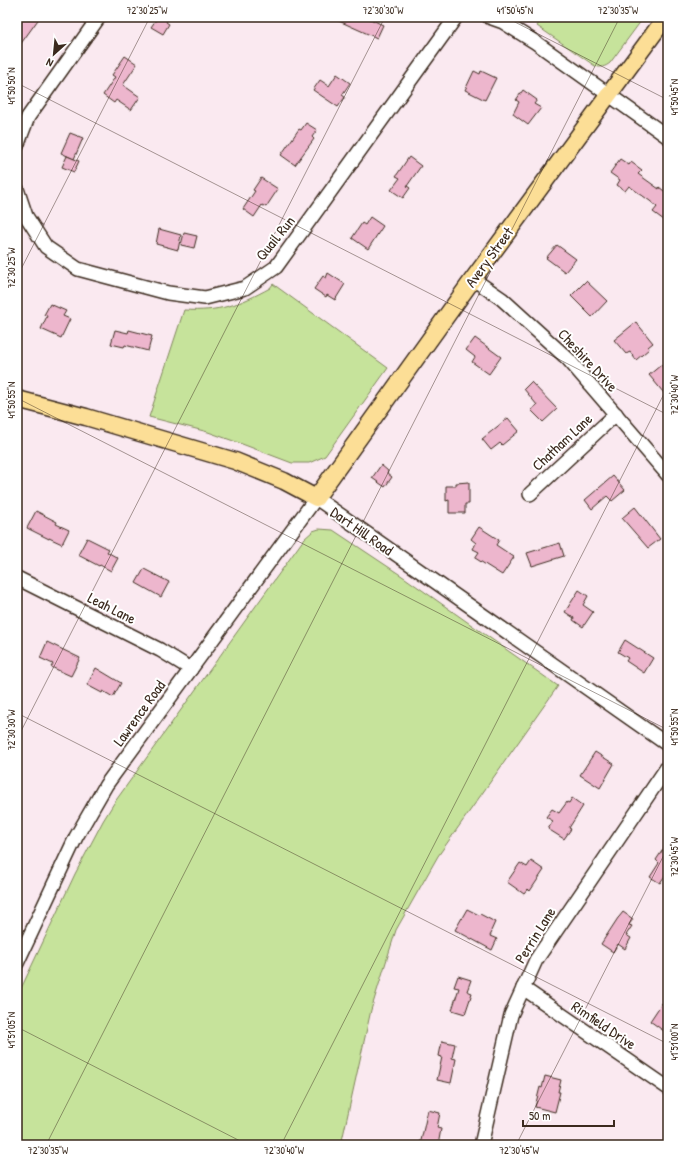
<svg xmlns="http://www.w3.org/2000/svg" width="685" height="1162" viewBox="0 0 685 1162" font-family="'Patrick Hand',sans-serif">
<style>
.green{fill:#c6e39b;stroke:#80865c}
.building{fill:#edb6cd;stroke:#3b2a1e}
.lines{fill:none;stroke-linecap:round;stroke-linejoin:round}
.minor-casing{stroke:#3b2a1e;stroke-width:16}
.major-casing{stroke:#3b2a1e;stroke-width:19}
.minor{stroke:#fff;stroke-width:13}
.major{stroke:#fcde96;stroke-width:16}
.ticks{fill:none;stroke:#3b2a1e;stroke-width:1;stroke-opacity:0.45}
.labels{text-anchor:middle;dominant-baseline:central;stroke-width:4;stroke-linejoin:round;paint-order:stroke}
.street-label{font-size:15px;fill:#3b2a1e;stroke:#fff}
.neatline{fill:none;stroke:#3b2a1e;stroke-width:1.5}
.ticks-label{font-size:10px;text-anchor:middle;fill:#3b2a1e}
</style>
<rect width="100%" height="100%" fill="#fae9f0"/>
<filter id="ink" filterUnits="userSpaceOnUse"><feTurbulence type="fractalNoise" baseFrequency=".025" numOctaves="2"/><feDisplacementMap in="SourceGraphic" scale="8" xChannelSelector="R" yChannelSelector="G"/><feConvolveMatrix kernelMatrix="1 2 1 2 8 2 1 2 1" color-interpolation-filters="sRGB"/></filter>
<g filter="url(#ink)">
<!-- green -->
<g class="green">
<path d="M 542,17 L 644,17 L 610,63 C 605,67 601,68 595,66 L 537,26 Z"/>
<path d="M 273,284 L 388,368 L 325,456 L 309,463 L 292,463 L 242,444 L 208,432 L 149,417 L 184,310 C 219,312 239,305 270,288 Z"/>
<path d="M 319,529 L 333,530 L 405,578 L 558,686 L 438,856 L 396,930 L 371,1010 L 341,1145 L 17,1145 L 17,997 L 75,874 L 103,821 L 114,803 L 304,539 L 313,531 Z"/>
</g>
<!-- building -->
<g class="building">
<path d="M 24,17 L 40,17 L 17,49 L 17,27 Z"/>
<path d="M 158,17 L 169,17 L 166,22 L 169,24 L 163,34 L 151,27 Z"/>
<path d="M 330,17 L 366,17 L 383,25 L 377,38 Z"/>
<path d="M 125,56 L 137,64 L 123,85 L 140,97 L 131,110 L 116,100 L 114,103 L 103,95 L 115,77 L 112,75 Z"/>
<path d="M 474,71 L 480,74 L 481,71 L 496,78 L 485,100 L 465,90 Z"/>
<path d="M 337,74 L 350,83 L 342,95 L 345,97 L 338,107 L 313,90 L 320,80 L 329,86 Z"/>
<path d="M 523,90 L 537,100 L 534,104 L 541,108 L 528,125 L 513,114 L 519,102 L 516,100 Z"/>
<path d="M 306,123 L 317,130 L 312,137 L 314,139 L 295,165 L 281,155 L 299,129 L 301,130 Z"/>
<path d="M 70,133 L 83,138 L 74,159 L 61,153 Z"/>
<path d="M 67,156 L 79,161 L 74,172 L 62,167 Z"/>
<path d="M 409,157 L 421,166 L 407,186 L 410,188 L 403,198 L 391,190 L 400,178 L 396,176 Z"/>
<path d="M 620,159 L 629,165 L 631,162 L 642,170 L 638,174 L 659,189 L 659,187 L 668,194 L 668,223 L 653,212 L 657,207 L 650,201 L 629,186 L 625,191 L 617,185 L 620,180 L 610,173 Z"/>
<path d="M 261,178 L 278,189 L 266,207 L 262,205 L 254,217 L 243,209 L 255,191 L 253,190 Z"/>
<path d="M 370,217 L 383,226 L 368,249 L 352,238 L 362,223 L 365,225 Z"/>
<path d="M 159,229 L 181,235 L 178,250 L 156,244 Z"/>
<path d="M 184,233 L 197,236 L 194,248 L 181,245 Z"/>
<path d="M 557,245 L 576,259 L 565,272 L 546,258 Z"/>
<path d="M 328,273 L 345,284 L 335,300 L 327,295 L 326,297 L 314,289 L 323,276 L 326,278 Z"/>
<path d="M 586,281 L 607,301 L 592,317 L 571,296 Z"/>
<path d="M 50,304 L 66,311 L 63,316 L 70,319 L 61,338 L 41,329 L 47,316 L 44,315 Z"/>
<path d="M 636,322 L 653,343 L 648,347 L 649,349 L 636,360 L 630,352 L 626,354 L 614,340 Z"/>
<path d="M 115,330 L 128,333 L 129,330 L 152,336 L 148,351 L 125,345 L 124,347 L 111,344 Z"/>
<path d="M 475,338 L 501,357 L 489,374 L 472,362 L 475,357 L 466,350 Z"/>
<path d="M 661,365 L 668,374 L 668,398 L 649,375 Z"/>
<path d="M 531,382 L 557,409 L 543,422 L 531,410 L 537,405 L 524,389 Z"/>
<path d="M 508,418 L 519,431 L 502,445 L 500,443 L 491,450 L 482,439 Z"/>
<path d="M 381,465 L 388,471 L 387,473 L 392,477 L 385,487 L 372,478 Z"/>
<path d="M 613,476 L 625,490 L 612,501 L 607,496 L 592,509 L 585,500 Z"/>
<path d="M 469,482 L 469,504 L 465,504 L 465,513 L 449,513 L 449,500 L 446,501 L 446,486 L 456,486 L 456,483 Z"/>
<path d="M 635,507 L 660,539 L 648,548 L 622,518 Z"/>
<path d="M 36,511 L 57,522 L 56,524 L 69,530 L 62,544 L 49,538 L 49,539 L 27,528 Z"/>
<path d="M 479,527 L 499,540 L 496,545 L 514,557 L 502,575 L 475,558 L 479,552 L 473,549 L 476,543 L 471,539 Z"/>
<path d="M 87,538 L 109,549 L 107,552 L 118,558 L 111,571 L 100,565 L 99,566 L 78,555 Z"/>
<path d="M 560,543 L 564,556 L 532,566 L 527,553 Z"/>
<path d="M 144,569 L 169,582 L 161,597 L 136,583 Z"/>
<path d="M 579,590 L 588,596 L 583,605 L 593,612 L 583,627 L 573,620 L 574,618 L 565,612 Z"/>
<path d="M 625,640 L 653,658 L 644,673 L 626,661 L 628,658 L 618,652 Z"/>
<path d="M 47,642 L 80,658 L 71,676 L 51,667 L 53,664 L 40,658 Z"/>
<path d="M 96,668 L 121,683 L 113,697 L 103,691 L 102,693 L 87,685 Z"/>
<path d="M 595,752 L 614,764 L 600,788 L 580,775 Z"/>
<path d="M 572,798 L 583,806 L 569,828 L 571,829 L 564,839 L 548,829 L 553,821 L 546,817 L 552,809 L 559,813 L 567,802 L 569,803 Z"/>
<path d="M 668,842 L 668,871 L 660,883 L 650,877 L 659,863 L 656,860 Z"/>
<path d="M 531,861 L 544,870 L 530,891 L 528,889 L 524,894 L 507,882 L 520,863 L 527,867 Z"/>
<path d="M 467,909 L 479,915 L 480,914 L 495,922 L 491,931 L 492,932 L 490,936 L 497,939 L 492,950 L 455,930 Z"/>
<path d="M 623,912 L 633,919 L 629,925 L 632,926 L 626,935 L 631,938 L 625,949 L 618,944 L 613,952 L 601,944 L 618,918 L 619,917 Z"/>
<path d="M 458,976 L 471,980 L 467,991 L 472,993 L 465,1014 L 452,1010 L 459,988 L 454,987 Z"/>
<path d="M 662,1003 L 668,1008 L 668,1034 L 650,1021 Z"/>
<path d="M 442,1041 L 455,1044 L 452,1058 L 456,1059 L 451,1083 L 437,1080 L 442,1057 L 439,1056 Z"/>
<path d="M 545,1076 L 561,1080 L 558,1092 L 560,1092 L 555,1112 L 535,1107 L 540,1087 L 542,1088 Z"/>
<path d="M 428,1110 L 440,1113 L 437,1128 L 441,1129 L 438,1145 L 420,1145 Z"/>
</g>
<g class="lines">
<!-- minor casing -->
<g class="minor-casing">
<g id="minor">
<path d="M 489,17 L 503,22 L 535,42 L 668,137"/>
<path d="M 17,146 L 28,117 L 99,17"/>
<path d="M 17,189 L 26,216 L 46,247 L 78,269 L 168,293 L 205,298 L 245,288 L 276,267 L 456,17"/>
<path d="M 473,279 L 502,299 L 568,359 L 668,475"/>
<path d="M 530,494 L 616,414"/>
<path d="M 17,578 L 160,650 L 191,669"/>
<path d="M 17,963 L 76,837 L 106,785 L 316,498 L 668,745"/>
<path d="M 523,988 L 668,1088"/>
<path d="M 481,1145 L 511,1015 L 536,960 L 668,766"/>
</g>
</g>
<!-- major casing -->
<g class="major-casing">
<path id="major" d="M 17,399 L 86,417 L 235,461 L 284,481 L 316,498 L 473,279 L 666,17"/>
</g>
<!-- minor -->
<use href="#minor" class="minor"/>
<!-- major -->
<use href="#major" class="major"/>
</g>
</g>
<!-- ticks -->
<path class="ticks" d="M 505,17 L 668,100M 17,83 L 668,415M 17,277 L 150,17M 17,398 L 668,730M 17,713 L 668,1044M 17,739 L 385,17M 17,1027 L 248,1145M 46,1145 L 620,17M 281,1145 L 668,386M 516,1145 L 668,847"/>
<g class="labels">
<!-- street labels -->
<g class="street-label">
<text transform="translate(275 238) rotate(-51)">Quail Run</text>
<text transform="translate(489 257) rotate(-54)">Avery Street</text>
<text transform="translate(588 360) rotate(47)">Cheshire Drive</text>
<text transform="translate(562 442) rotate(-43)">Chatham Lane</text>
<text transform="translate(362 531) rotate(35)">Dart Hill Road</text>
<text transform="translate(112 608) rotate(27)">Leah Lane</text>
<text transform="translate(139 713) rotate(-54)">Lawrence Road</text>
<text transform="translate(535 935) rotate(-58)">Perrin Lane</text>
<text transform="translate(604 1025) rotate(34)">Rimfield Drive</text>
</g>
</g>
<!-- margin -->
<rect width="685" height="1162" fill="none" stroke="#fff" stroke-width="44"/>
<!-- north arrow -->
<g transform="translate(54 54) rotate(207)" stroke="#ffffff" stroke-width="3" paint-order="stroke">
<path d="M0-3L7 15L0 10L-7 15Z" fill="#3b2a1e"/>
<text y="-6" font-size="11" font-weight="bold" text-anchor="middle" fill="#3b2a1e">N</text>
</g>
<!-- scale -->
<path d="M523 1120v6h91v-6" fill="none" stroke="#3b2a1e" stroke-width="2"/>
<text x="529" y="1120" font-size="12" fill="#3b2a1e" stroke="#ffffff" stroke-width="3" paint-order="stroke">50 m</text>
<rect x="22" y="22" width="641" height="1118" class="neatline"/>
<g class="ticks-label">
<text x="147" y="14">72°30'25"W</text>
<text x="383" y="14">72°30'30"W</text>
<text x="515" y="14">41°50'45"N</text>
<text x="618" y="14">72°30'35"W</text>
<text transform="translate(11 86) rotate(-90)" y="4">41°50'50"N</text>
<text transform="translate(674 97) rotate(-90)" y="4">41°50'45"N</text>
<text transform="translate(11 268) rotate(-90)" y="4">72°30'25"W</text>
<text transform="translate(674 395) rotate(-90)" y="4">72°30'40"W</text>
<text transform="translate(11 400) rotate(-90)" y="4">41°50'55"N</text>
<text transform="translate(674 727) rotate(-90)" y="4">41°50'55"N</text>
<text transform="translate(11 730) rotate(-90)" y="4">72°30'30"W</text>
<text transform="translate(674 857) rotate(-90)" y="4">72°30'45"W</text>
<text transform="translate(11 1030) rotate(-90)" y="4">41°51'05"N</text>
<text transform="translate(674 1042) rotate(-90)" y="4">41°51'00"N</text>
<text x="48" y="1154">72°30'35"W</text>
<text x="284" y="1154">72°30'40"W</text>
<text x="519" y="1154">72°30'45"W</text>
</g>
</svg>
